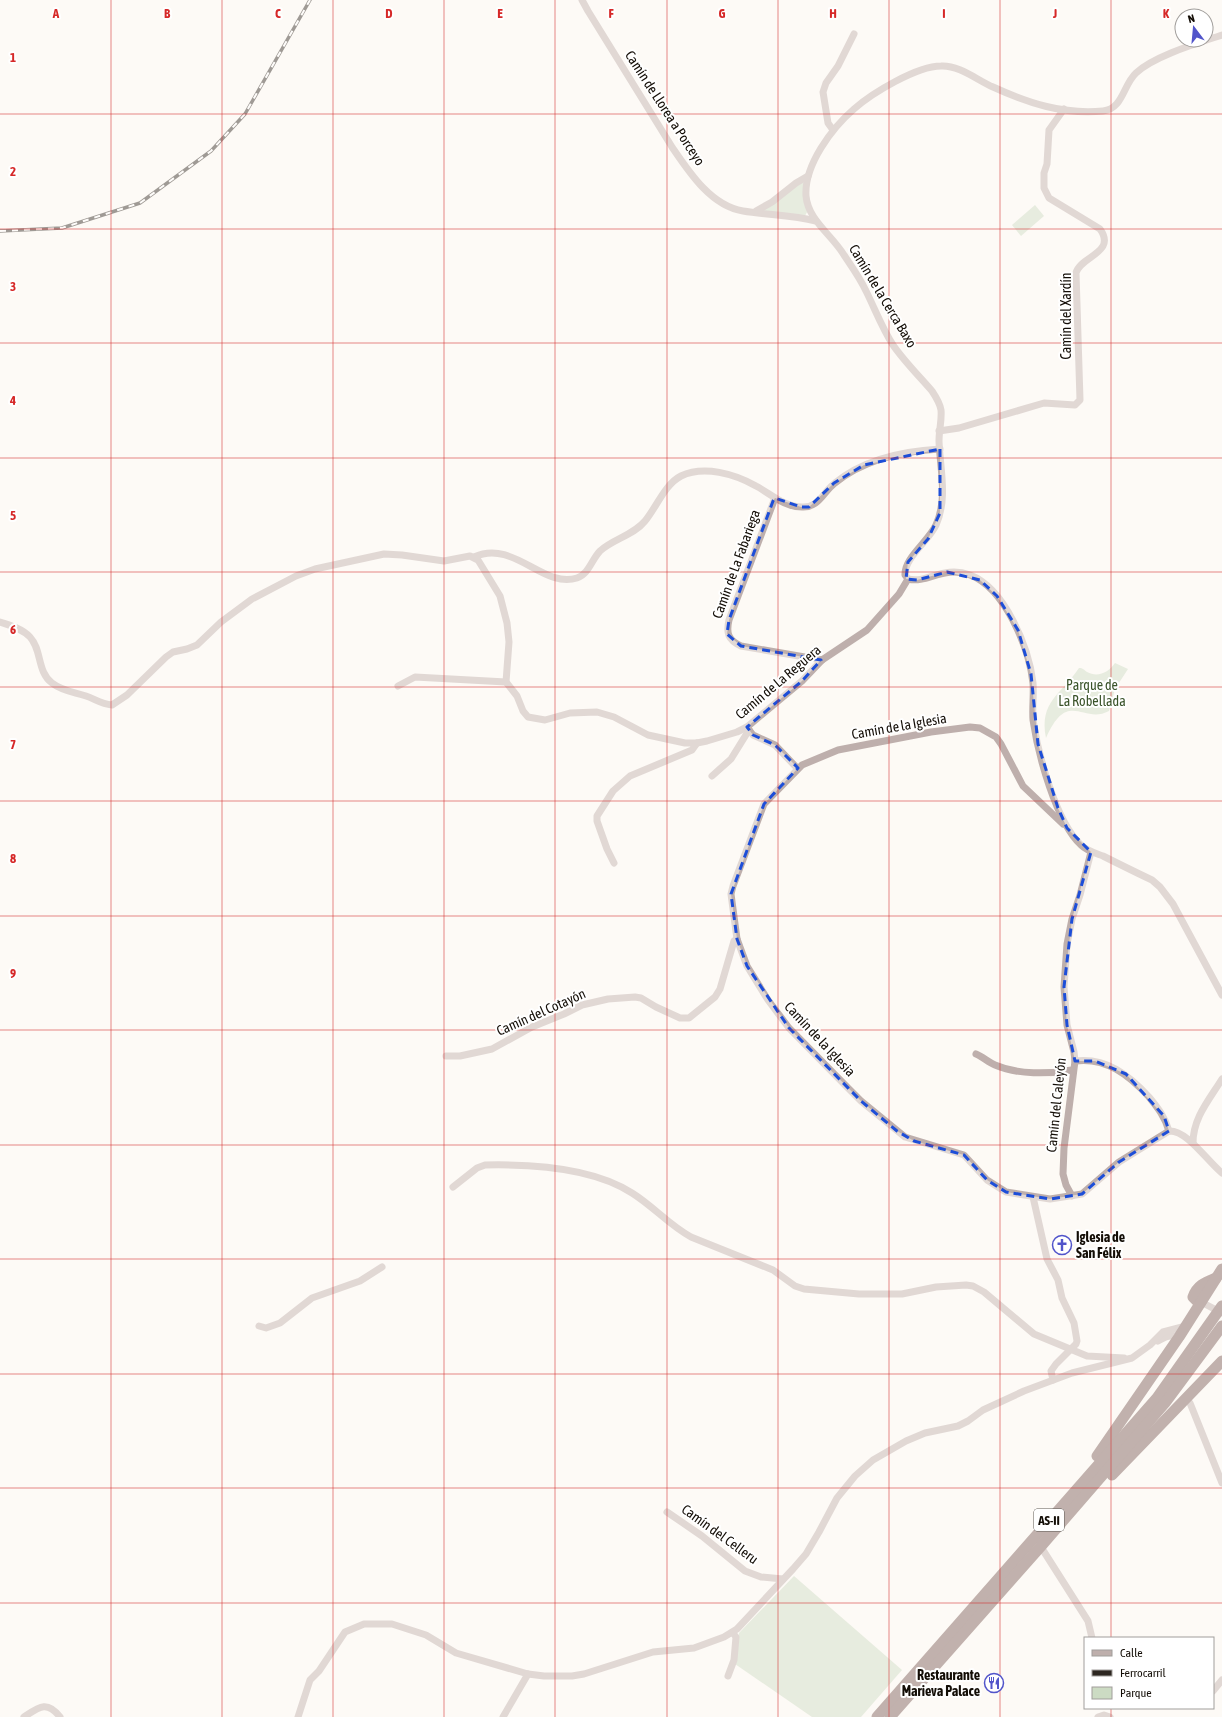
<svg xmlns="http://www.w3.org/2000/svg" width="1222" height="1717" viewBox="0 0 1222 1717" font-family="'Asap Condensed',sans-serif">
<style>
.green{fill:#ccdbc3}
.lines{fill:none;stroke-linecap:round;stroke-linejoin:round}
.minor{stroke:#beafac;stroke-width:7}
.highway{stroke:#785954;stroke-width:11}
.rail-casing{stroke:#2d2721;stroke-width:3.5}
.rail{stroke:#fff;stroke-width:2;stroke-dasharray:6;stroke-linecap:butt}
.marked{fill:none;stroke:#1d4ed8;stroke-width:3;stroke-dasharray:8 5;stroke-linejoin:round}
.grid{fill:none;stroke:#d62828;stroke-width:1;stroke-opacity:0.55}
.labels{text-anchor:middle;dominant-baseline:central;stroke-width:4;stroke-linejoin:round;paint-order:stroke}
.shield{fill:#fff;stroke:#5a5651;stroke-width:1}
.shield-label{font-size:13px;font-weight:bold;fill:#130d06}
.street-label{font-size:14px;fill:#130d06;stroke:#fff}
.park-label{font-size:14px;fill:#3a532a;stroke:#fff}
.poi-label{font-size:14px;font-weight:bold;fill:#130d06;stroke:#fff;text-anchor:start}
.grid-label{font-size:13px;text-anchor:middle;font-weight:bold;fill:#d62828;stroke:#fff;stroke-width:4;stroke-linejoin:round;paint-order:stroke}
</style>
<rect width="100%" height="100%" fill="#fdfaf5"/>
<!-- green -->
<g class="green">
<path d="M 803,182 C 810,190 811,207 805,216 L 764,214 L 762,208 Z"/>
<path d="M 1035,205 L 1044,216 L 1021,236 L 1012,225 Z"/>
<path d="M 1115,663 L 1128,669 L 1115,689 L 1109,711 C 1083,725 1068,688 1046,738 C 1039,701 1061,695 1079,668 C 1083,668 1084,670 1087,672 C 1098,678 1109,672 1115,663 Z"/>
<path d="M 794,1576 L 902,1670 L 861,1717 L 812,1717 L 735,1664 L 739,1633 Z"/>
</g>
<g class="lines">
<!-- minor -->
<g class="minor">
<path d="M 582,0 L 588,11 L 672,147 C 689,172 711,206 743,211 C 767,215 792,215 816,221"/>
<path d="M 1222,35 C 1198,43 1154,56 1136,73 C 1123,85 1123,109 1103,111 C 1064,115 1028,103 993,87 C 977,80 959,65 941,66 C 917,66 872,93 854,109 C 832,128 804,165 806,196 C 808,220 832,235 844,255 C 852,267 860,278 866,291 C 875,309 882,328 893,345 C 904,361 919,376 932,391 C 936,397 940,403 941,410 C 942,420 939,430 939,441 C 940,469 948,498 936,525 C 928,542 904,558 905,575 L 908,579 C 928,584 943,565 970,575 C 1005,588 1029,648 1033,683 C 1034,695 1032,708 1033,720 C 1038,754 1056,822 1081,845 C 1087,851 1095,853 1103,856 C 1119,864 1135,872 1152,880 L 1160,887 L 1173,904 L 1222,995"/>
<path d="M 833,130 L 828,123 L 823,92 L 826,83 L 838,66 L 854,34"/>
<path d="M 756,211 L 772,202 L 796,183 L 808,176"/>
<path d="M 939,431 L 959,428 L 1044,403 L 1075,405 L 1080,400 L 1076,273 C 1080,256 1117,253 1100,229 L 1049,198 L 1044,188 L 1044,173 L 1047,164 L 1049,130 L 1064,109"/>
<path d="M 775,498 L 729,620 C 726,633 728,640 741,646 L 822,660"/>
<path d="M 474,557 C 514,539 543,589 577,578 C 589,574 592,559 600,551 C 613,539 634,535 645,521 C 656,508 665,484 681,476 C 704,465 735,474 756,486 C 771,494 784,507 802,507 C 819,508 823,492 835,483 C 863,460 904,451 940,449"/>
<path d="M 0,622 C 10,625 23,629 30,637 C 42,650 37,672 52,683 C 62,691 74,692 86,696 C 95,699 101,704 112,705 L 127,695 L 166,657 L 173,652 L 187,649 L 197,645 L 221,622 L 252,599 L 296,576 L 315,569 L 384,554 L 402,555 L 444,561 L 470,556 L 478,560 L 500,596 L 507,623 L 509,642 L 506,682 L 517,696 L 523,711 L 528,717 L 545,720 L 570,713 L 597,712 L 614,717 L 648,735 L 685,743 L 697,743 L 707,741 L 737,732 L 747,727 L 802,681 L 822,660 L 867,630 L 899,594 L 908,579"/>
<path d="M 398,686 L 415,677 L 506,682"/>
<path d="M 747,727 L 753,735 L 775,745 L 797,768"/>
<path d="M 712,776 L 731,759 L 749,730"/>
<path d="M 1063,824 L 1023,786 L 1001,744 L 996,737 L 980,728 L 970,727 L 931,732 L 838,750 L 802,765 L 764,804 L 733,886 L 731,894 L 737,939 L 747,966 L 768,1000 L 789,1028 L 848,1088 L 861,1101 L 905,1137 L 964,1155 L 987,1180 L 1006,1192 L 1050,1199 L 1082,1194 L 1119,1162 L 1169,1131 C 1187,1130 1207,1161 1222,1173"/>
<path d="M 614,863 L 607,849 L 597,821 L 597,816 L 613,791 L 630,776 L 692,750 L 697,743"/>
<path d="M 976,1054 C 983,1057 988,1062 995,1065 C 1018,1075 1049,1074 1072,1070"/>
<path d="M 446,1056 L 460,1056 L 492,1049 L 532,1027 L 564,1014 L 582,1005 L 608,999 L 635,997 L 641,998 L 656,1007 L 680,1018 L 689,1018 L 715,997 L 720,989 L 734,941 L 737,939"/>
<path d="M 1075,1061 C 1106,1057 1129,1075 1149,1097 C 1158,1108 1165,1117 1169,1131"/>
<path d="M 1193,1143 C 1193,1118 1209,1100 1222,1079"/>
<path d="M 453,1187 L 477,1168 L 485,1165 C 531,1164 592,1167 632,1193 C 653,1206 669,1225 691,1237 L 773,1270 L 795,1286 L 804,1289 L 859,1294 L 902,1294 L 936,1287 L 966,1285 L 973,1286 L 984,1292 L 1034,1334 L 1087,1356 L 1124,1358"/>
<path d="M 1072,1196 L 1066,1185 L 1063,1174 L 1064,1148 L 1075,1061 L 1074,1052 L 1067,1025 L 1064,987 L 1067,944 L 1072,919 L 1080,895 L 1091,852"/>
<path d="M 1033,1197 L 1047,1259 L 1058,1280 L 1062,1298 L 1074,1323 L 1077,1341 L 1076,1344 L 1056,1364 L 1051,1371 L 1053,1380"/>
<path d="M 1201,1302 L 1222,1313"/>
<path d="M 259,1326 L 266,1328 L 280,1323 L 312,1298 L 360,1281 L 382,1267"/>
<path d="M 1158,1341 C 1165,1337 1171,1334 1179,1337"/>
<path d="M 1186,1400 L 1190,1403 L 1222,1483"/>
<path d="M 667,1512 L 702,1536 L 745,1571 L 761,1577 L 783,1579"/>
<path d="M 1041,1547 L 1088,1621 L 1092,1638"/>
<path d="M 728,1676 L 734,1660 L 736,1637 L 733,1633"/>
<path d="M 1213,1691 L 1222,1680"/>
<path d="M 24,1717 C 39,1707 47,1700 60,1717"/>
<path d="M 298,1717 L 310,1680 L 319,1671 L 345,1632 L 364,1624 L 392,1624 L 426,1635 L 456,1653 L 528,1674 L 544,1676 L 572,1676 L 584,1674 L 653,1652 L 694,1648 L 724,1637 L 737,1629 L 793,1569 L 806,1554 L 819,1532 L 837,1498 L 855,1476 L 873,1460 L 906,1441 L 925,1433 L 958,1426 L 968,1421 L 983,1410 L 1024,1391 L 1072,1373 L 1132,1358 L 1150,1345 L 1163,1332 L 1186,1326"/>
<path d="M 503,1717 L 528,1674"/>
<path d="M 1098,1717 L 1104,1715 L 1110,1717"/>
</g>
<!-- highway -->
<g class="highway">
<path d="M 1201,1302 L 1196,1300 L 1193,1297 C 1197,1285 1206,1282 1216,1278"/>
<path d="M 1097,1456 L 1179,1337 L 1222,1269"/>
<path d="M 1112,1475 L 1222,1361"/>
<path d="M 877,1717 L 1157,1398 L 1222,1306"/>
<path d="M 890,1717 L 1042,1545 L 1165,1403 L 1222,1326"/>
</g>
<!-- rail casing -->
<g class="rail-casing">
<path id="rail" d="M 0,231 L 62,228 L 140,203 L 211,151 L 245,114 L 310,0"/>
</g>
<!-- rail -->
<use href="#rail" class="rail"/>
</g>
<!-- marked area -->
<path d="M0 0H1222V1717H0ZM 940,449 L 940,513 L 928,539 L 908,562 L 906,579 L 917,580 L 947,572 L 980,580 L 997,596 L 1018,630 L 1031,674 L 1038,744 L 1058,808 L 1067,828 L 1091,852 L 1072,919 L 1064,987 L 1067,1025 L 1075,1061 L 1095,1061 L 1126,1074 L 1164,1116 L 1169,1131 L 1119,1162 L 1082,1194 L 1050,1199 L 1006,1192 L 987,1180 L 964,1155 L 914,1141 L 897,1131 L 861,1101 L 789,1028 L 747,966 L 737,939 L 731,894 L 764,804 L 798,768 L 775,745 L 753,735 L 747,727 L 802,681 L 821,660 L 741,646 L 727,634 L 729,620 L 773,501 L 775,498 L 801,507 L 809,507 L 834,483 L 864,465 Z" fill="#fdfaf5" fill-opacity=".55" fill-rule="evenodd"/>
<path class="marked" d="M 940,449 L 940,513 L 928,539 L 908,562 L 906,579 L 917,580 L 947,572 L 980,580 L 997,596 L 1018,630 L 1031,674 L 1038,744 L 1058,808 L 1067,828 L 1091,852 L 1072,919 L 1064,987 L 1067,1025 L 1075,1061 L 1095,1061 L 1126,1074 L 1164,1116 L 1169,1131 L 1119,1162 L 1082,1194 L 1050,1199 L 1006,1192 L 987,1180 L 964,1155 L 914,1141 L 897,1131 L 861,1101 L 789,1028 L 747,966 L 737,939 L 731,894 L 764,804 L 798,768 L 775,745 L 753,735 L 747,727 L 802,681 L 821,660 L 741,646 L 727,634 L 729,620 L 773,501 L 775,498 L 801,507 L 809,507 L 834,483 L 864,465 Z"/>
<!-- grid -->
<path class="grid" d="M 111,0 L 111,1717M 222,0 L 222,1717M 333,0 L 333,1717M 444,0 L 444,1717M 555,0 L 555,1717M 667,0 L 667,1717M 778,0 L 778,1717M 889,0 L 889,1717M 1000,0 L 1000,1717M 1111,0 L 1111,1638M 0,114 L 1222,114M 0,229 L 1222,229M 0,343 L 1222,343M 0,458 L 1222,458M 0,572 L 1222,572M 0,687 L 1222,687M 0,801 L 1222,801M 0,916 L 1222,916M 0,1030 L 1222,1030M 0,1145 L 1222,1145M 0,1259 L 1222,1259M 0,1374 L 1222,1374M 0,1488 L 1222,1488M 0,1603 L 1222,1603M 1111,1708 L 1111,1717"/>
<!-- icons -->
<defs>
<g id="church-ring" transform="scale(1)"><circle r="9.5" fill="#fff" stroke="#5154ca" stroke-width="1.5"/><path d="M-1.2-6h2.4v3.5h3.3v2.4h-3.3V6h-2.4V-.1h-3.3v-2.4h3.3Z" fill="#5154ca"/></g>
<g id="restaurant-ring" transform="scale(1)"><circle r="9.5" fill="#fff" stroke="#5154ca" stroke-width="1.5"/><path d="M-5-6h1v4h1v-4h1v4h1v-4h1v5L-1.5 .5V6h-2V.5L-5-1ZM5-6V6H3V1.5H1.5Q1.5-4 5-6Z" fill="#5154ca"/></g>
</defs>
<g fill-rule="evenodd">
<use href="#church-ring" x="1062" y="1245"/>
<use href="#restaurant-ring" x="994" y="1683"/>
</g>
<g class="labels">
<!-- shield labels -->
<rect class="shield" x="1034" y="1509" width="30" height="22" rx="3"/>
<g class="shield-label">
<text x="1049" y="1520">AS-II</text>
</g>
<!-- street labels -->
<g class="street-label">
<text transform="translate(665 108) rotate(57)">Camín de Llorea a Porceyo</text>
<text transform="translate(883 296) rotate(59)">Camín de la Cerca Baxo</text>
<text transform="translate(1066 316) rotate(-90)">Camín del Xardín</text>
<text transform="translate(736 564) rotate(-70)">Camín de La Fabariega</text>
<text transform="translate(778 682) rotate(-40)">Camín de La Reguera</text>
<text transform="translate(899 726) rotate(-10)">Camín de la Iglesia</text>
<text transform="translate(541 1012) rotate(-24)">Camín del Cotayón</text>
<text transform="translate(820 1039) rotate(47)">Camín de la Iglesia</text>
<text transform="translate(1056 1105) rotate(-84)">Camín del Caleyón</text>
<text transform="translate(720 1534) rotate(36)">Camín del Celleru</text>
</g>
<!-- park labels -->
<g class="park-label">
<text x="1092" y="685">Parque de<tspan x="1092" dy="16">La Robellada</tspan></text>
</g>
<!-- poi labels -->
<g class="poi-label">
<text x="1076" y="1237">Iglesia de<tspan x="1076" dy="16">San Félix</tspan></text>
<text x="980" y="1675" text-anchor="end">Restaurante<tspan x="980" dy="16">Marieva Palace</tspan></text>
</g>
</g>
<g class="grid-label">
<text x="56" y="18">A</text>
<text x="167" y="18">B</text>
<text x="278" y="18">C</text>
<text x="389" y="18">D</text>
<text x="500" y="18">E</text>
<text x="611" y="18">F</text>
<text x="722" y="18">G</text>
<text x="833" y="18">H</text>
<text x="944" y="18">I</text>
<text x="1055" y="18">J</text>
<text x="1166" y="18">K</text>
<text x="13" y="62">1</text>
<text x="13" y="176">2</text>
<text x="13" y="291">3</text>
<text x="13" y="405">4</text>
<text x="13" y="520">5</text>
<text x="13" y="634">6</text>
<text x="13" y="749">7</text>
<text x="13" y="863">8</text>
<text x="13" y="978">9</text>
</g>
<!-- legend -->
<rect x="1084" y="1637" width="130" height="72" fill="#ffffff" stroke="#a19e9b"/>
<rect x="1092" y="1650" width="20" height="6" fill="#beafac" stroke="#a19e9b"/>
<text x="1120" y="1657" font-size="12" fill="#130d06">Calle</text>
<rect x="1092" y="1670" width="20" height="6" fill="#2d2721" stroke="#a19e9b"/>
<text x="1120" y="1677" font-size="12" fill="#130d06">Ferrocarril</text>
<rect x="1092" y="1687" width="20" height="12" fill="#ccdbc3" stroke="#a19e9b"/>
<text x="1120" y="1697" font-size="12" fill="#130d06">Parque</text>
<!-- north arrow -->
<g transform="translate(1194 28) rotate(344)"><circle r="19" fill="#ffffff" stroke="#a19e9b"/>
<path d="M0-3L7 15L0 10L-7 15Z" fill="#5154ca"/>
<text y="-6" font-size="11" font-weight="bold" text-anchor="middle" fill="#130d06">N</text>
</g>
</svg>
